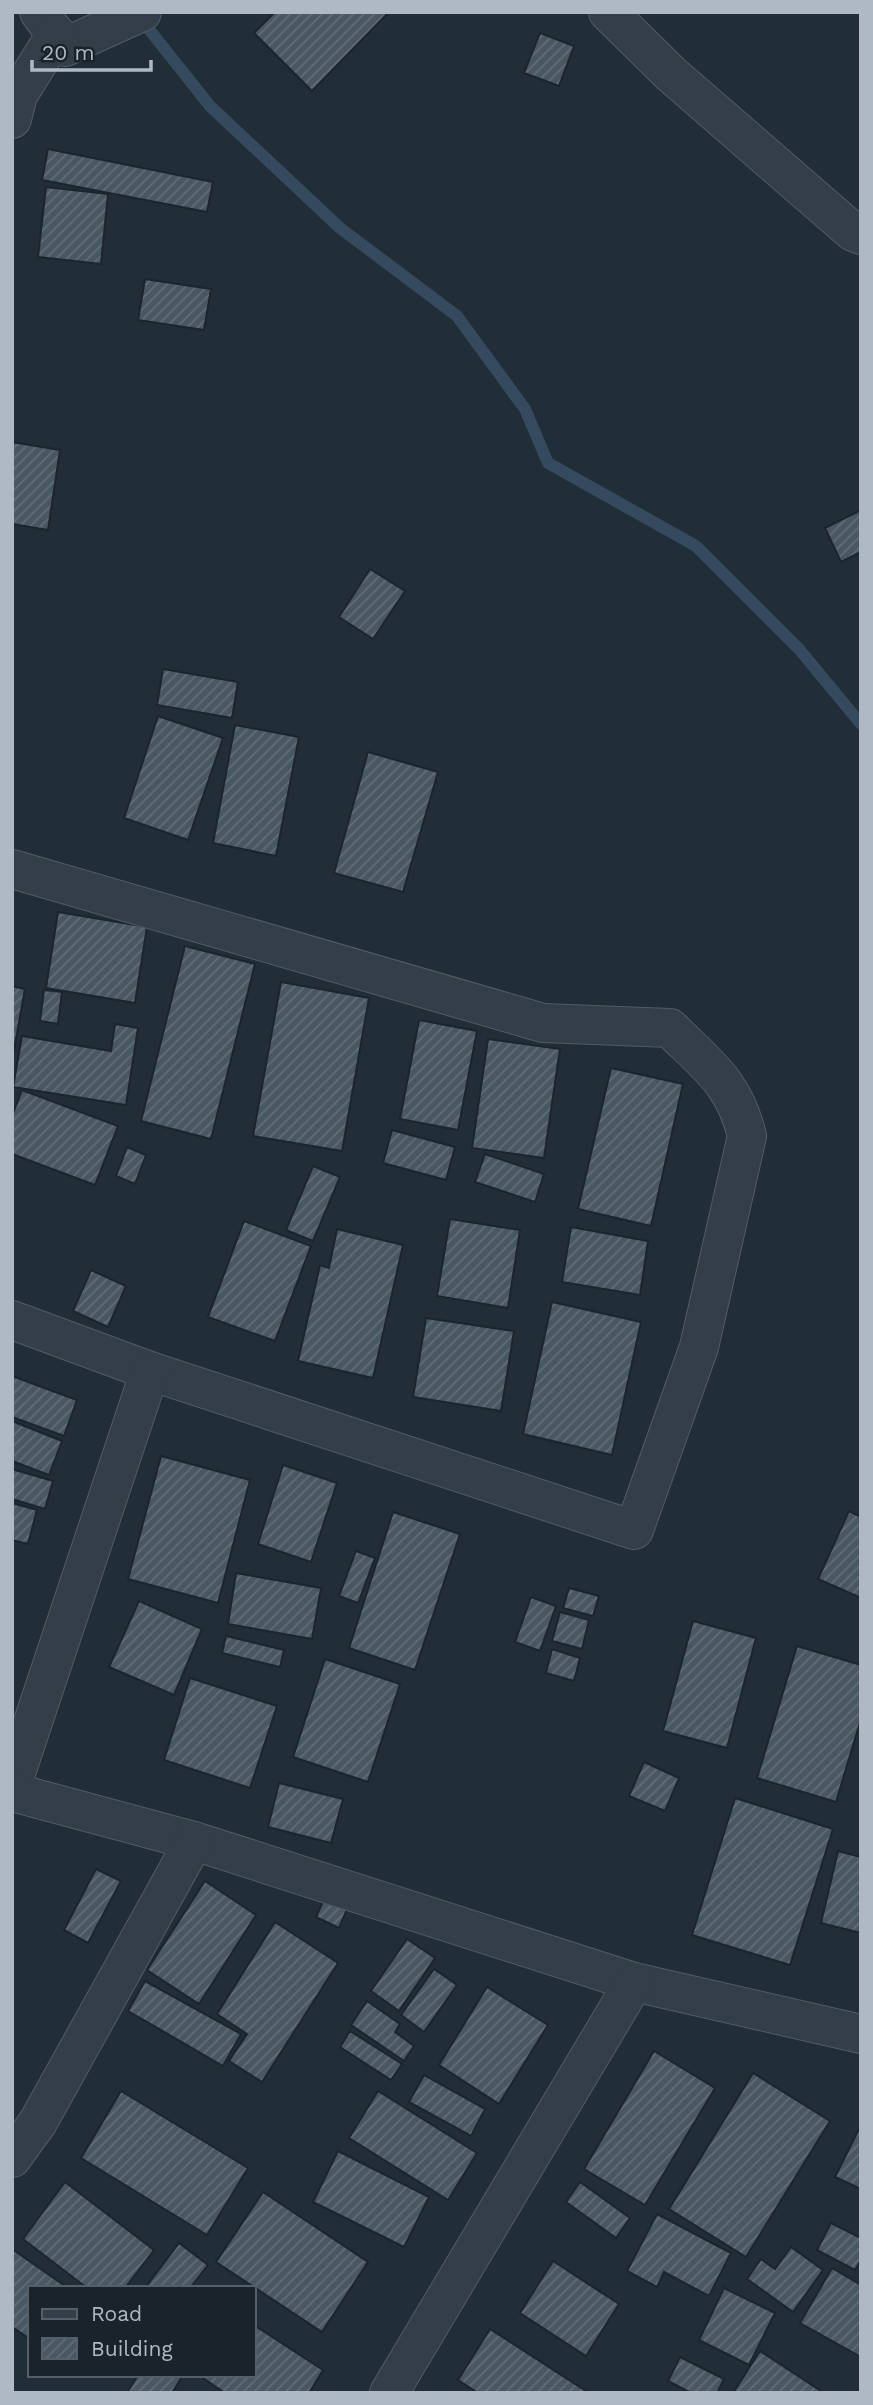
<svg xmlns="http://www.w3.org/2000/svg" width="873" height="2405" viewBox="0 0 873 2405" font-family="'Work Sans',sans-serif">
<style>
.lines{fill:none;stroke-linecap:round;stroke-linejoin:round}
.stream{stroke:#354a5e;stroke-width:12}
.building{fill:url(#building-hatch);stroke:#1c252e;stroke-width:2}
.street-casing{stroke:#515c65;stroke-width:40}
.street{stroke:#343e48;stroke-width:38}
</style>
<defs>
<pattern id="building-hatch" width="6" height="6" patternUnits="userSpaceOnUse" patternTransform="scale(1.75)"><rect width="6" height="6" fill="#495763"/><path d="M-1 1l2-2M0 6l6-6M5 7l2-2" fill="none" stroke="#616d78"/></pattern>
</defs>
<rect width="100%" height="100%" fill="#212d37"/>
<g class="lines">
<!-- stream -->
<path class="stream" d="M 140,18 L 210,106 L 340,228 L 457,316 L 525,409 L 548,463 L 696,546 L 799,649 L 861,724"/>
</g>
<!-- building -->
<g class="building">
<path d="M 275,12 L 389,12 L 312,91 L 254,33 Z"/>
<path d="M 540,33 L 574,46 L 559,86 L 524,73 Z"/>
<path d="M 48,149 L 213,182 L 207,212 L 42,180 Z"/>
<path d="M 46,187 L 108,194 L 101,264 L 38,257 Z"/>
<path d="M 145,279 L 211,289 L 204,330 L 138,320 Z"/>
<path d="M 12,442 L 60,450 L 48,530 L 12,524 Z"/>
<path d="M 861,510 L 861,552 L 841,562 L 825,528 Z"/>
<path d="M 370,569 L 405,591 L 373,639 L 339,617 Z"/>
<path d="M 163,669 L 238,682 L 232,718 L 157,705 Z"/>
<path d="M 158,716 L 223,738 L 188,840 L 124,818 Z"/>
<path d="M 235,725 L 299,737 L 276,856 L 213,843 Z"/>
<path d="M 368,752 L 438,772 L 403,892 L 334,873 Z"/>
<path d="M 58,912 L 147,927 L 135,1003 L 46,988 Z"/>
<path d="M 185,946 L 255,964 L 211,1139 L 141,1121 Z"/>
<path d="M 281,982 L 369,998 L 342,1151 L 253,1136 Z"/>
<path d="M 12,986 L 25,989 L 14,1050 L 12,1050 Z"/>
<path d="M 44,990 L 62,992 L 58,1024 L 40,1021 Z"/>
<path d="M 419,1020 L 477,1031 L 458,1130 L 400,1119 Z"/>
<path d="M 115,1024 L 138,1028 L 126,1105 L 13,1087 L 22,1036 L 111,1051 Z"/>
<path d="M 488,1039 L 560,1049 L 544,1158 L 472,1148 Z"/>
<path d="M 611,1068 L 683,1084 L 651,1226 L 578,1209 Z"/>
<path d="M 22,1090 L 118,1126 L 95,1185 L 12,1154 L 12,1116 Z"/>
<path d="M 392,1130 L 455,1147 L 446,1180 L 383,1163 Z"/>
<path d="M 127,1147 L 146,1155 L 135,1184 L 116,1176 Z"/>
<path d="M 485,1154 L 544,1174 L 535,1202 L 475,1182 Z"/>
<path d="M 313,1166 L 340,1177 L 313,1241 L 286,1230 Z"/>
<path d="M 450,1219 L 520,1230 L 508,1308 L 437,1296 Z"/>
<path d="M 244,1221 L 311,1246 L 275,1341 L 208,1317 Z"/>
<path d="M 571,1227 L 648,1241 L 640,1295 L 562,1282 Z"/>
<path d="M 337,1229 L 403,1245 L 373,1378 L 298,1361 L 320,1265 L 329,1268 Z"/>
<path d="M 91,1270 L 126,1286 L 108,1327 L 73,1311 Z"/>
<path d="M 552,1302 L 641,1322 L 612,1455 L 523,1434 Z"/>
<path d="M 426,1318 L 514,1331 L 501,1411 L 413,1397 Z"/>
<path d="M 12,1376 L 77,1400 L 64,1436 L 12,1417 Z"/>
<path d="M 12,1421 L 62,1441 L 49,1475 L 12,1461 Z"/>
<path d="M 161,1456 L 250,1480 L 218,1603 L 128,1579 Z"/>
<path d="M 283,1465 L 337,1483 L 311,1562 L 258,1544 Z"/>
<path d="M 12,1469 L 53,1481 L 45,1509 L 12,1499 Z"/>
<path d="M 12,1503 L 37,1510 L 28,1544 L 12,1540 Z"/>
<path d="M 849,1511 L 861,1517 L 861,1598 L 818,1579 Z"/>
<path d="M 393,1512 L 460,1534 L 415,1670 L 349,1648 Z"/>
<path d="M 356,1551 L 375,1558 L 358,1603 L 339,1596 Z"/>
<path d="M 236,1573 L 321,1588 L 312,1639 L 228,1624 Z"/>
<path d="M 569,1588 L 599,1596 L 593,1616 L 563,1608 Z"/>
<path d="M 531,1597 L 556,1606 L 540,1651 L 515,1642 Z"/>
<path d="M 139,1601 L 202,1629 L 174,1695 L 109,1667 Z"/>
<path d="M 560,1612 L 589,1620 L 582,1649 L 552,1641 Z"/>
<path d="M 693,1621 L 756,1638 L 727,1748 L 663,1731 Z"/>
<path d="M 226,1636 L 284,1650 L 280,1667 L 222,1653 Z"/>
<path d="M 797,1646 L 861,1665 L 861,1719 L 836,1802 L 757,1778 Z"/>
<path d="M 552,1649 L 580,1658 L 574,1681 L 546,1673 Z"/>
<path d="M 325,1659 L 400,1684 L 368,1782 L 293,1757 Z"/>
<path d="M 190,1678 L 277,1706 L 250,1788 L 164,1760 Z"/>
<path d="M 644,1762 L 679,1778 L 665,1811 L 629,1796 Z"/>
<path d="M 279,1783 L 343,1799 L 331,1843 L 268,1827 Z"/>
<path d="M 735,1798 L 833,1829 L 790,1965 L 692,1935 Z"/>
<path d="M 838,1851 L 861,1857 L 861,1933 L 821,1923 Z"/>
<path d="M 96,1869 L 121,1881 L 88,1943 L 64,1930 Z"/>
<path d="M 205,1881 L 256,1915 L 199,2004 L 147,1970 Z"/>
<path d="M 325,1897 L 348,1907 L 339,1928 L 316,1917 Z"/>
<path d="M 275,1922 L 338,1963 L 262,2082 L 229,2061 L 247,2034 L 217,2014 Z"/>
<path d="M 407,1939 L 435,1958 L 399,2011 L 371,1991 Z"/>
<path d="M 434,1969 L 457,1985 L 424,2032 L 401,2015 Z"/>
<path d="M 145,1981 L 241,2034 L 223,2066 L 128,2011 Z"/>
<path d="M 487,1987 L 548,2025 L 499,2104 L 439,2065 Z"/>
<path d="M 367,2001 L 400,2024 L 395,2032 L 414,2046 L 404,2061 L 351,2025 Z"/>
<path d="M 350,2031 L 402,2064 L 391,2080 L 340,2047 Z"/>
<path d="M 654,2051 L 715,2088 L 645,2205 L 584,2169 Z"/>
<path d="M 753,2073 L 830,2121 L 746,2257 L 669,2209 Z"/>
<path d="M 424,2075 L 485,2109 L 471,2136 L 409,2102 Z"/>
<path d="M 121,2091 L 248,2168 L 207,2235 L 81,2158 Z"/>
<path d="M 378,2091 L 477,2153 L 448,2200 L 349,2138 Z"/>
<path d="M 861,2125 L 861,2189 L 835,2177 Z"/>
<path d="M 338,2151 L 429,2197 L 404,2247 L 313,2202 Z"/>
<path d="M 65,2182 L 154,2250 L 125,2288 L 87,2288 L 23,2239 Z"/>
<path d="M 580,2182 L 630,2218 L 616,2238 L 566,2202 Z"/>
<path d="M 263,2192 L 368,2262 L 322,2332 L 216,2262 Z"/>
<path d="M 657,2214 L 731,2253 L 709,2296 L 664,2272 L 657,2287 L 627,2271 Z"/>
<path d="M 831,2223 L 861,2238 L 861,2260 L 855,2270 L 817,2250 Z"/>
<path d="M 179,2243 L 208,2265 L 190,2288 L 145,2288 Z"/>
<path d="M 791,2247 L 823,2270 L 793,2312 L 747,2279 L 761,2259 L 775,2269 Z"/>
<path d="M 12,2249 L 68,2288 L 30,2288 L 30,2339 L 12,2327 Z"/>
<path d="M 553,2261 L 619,2304 L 586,2356 L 520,2313 Z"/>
<path d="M 832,2268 L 861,2285 L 861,2357 L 800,2323 Z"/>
<path d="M 724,2288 L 775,2313 L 749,2365 L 699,2340 Z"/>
<path d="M 254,2325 L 323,2370 L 309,2393 L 225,2393 L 203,2378 L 205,2375 L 254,2375 Z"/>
<path d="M 490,2329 L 589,2393 L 478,2393 L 458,2380 Z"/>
<path d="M 760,2351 L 824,2393 L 733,2393 Z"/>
<path d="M 680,2357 L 724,2379 L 717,2393 L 691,2393 L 668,2381 Z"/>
<path d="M 138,2375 L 183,2375 L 172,2393 L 127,2393 Z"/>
</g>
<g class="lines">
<!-- street casing -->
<g class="street-casing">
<g id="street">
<path d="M 39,12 L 65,47 L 142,12"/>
<path d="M 608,12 L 671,74 L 853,232 L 861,235"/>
<path d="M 12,119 L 18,95 L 56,34"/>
<path d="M 12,869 L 543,1023 L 670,1028 C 708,1066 734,1082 747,1136 L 699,1347 L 634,1530 L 150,1371 L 12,1320"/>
<path d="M 12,1785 L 150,1371"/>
<path d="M 12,1792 L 194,1841 L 634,1982 L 861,2034"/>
<path d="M 12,2158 L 38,2122 L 194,1841"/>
<path d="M 389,2393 L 634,1982"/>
</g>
</g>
<!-- street -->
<use href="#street" class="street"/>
</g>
<!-- border -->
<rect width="873" height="2405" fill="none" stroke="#aeb9c4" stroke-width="28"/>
<!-- legend -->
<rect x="28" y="2286" width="228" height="91" fill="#1a232c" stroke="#555f69" stroke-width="2"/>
<rect x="42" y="2309" width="35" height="10" fill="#343e48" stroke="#555f69" stroke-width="2"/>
<text x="91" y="2321" font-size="21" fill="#aeb9c4">Road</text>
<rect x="42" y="2338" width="35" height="21" fill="url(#building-hatch)" stroke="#555f69" stroke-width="2"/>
<text x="91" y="2356" font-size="21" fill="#aeb9c4">Building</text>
<!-- scale -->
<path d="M32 60v10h119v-10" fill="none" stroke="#aeb9c4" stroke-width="3.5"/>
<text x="42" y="60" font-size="21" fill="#aeb9c4" stroke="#1a232c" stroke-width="5" paint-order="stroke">20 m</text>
</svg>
